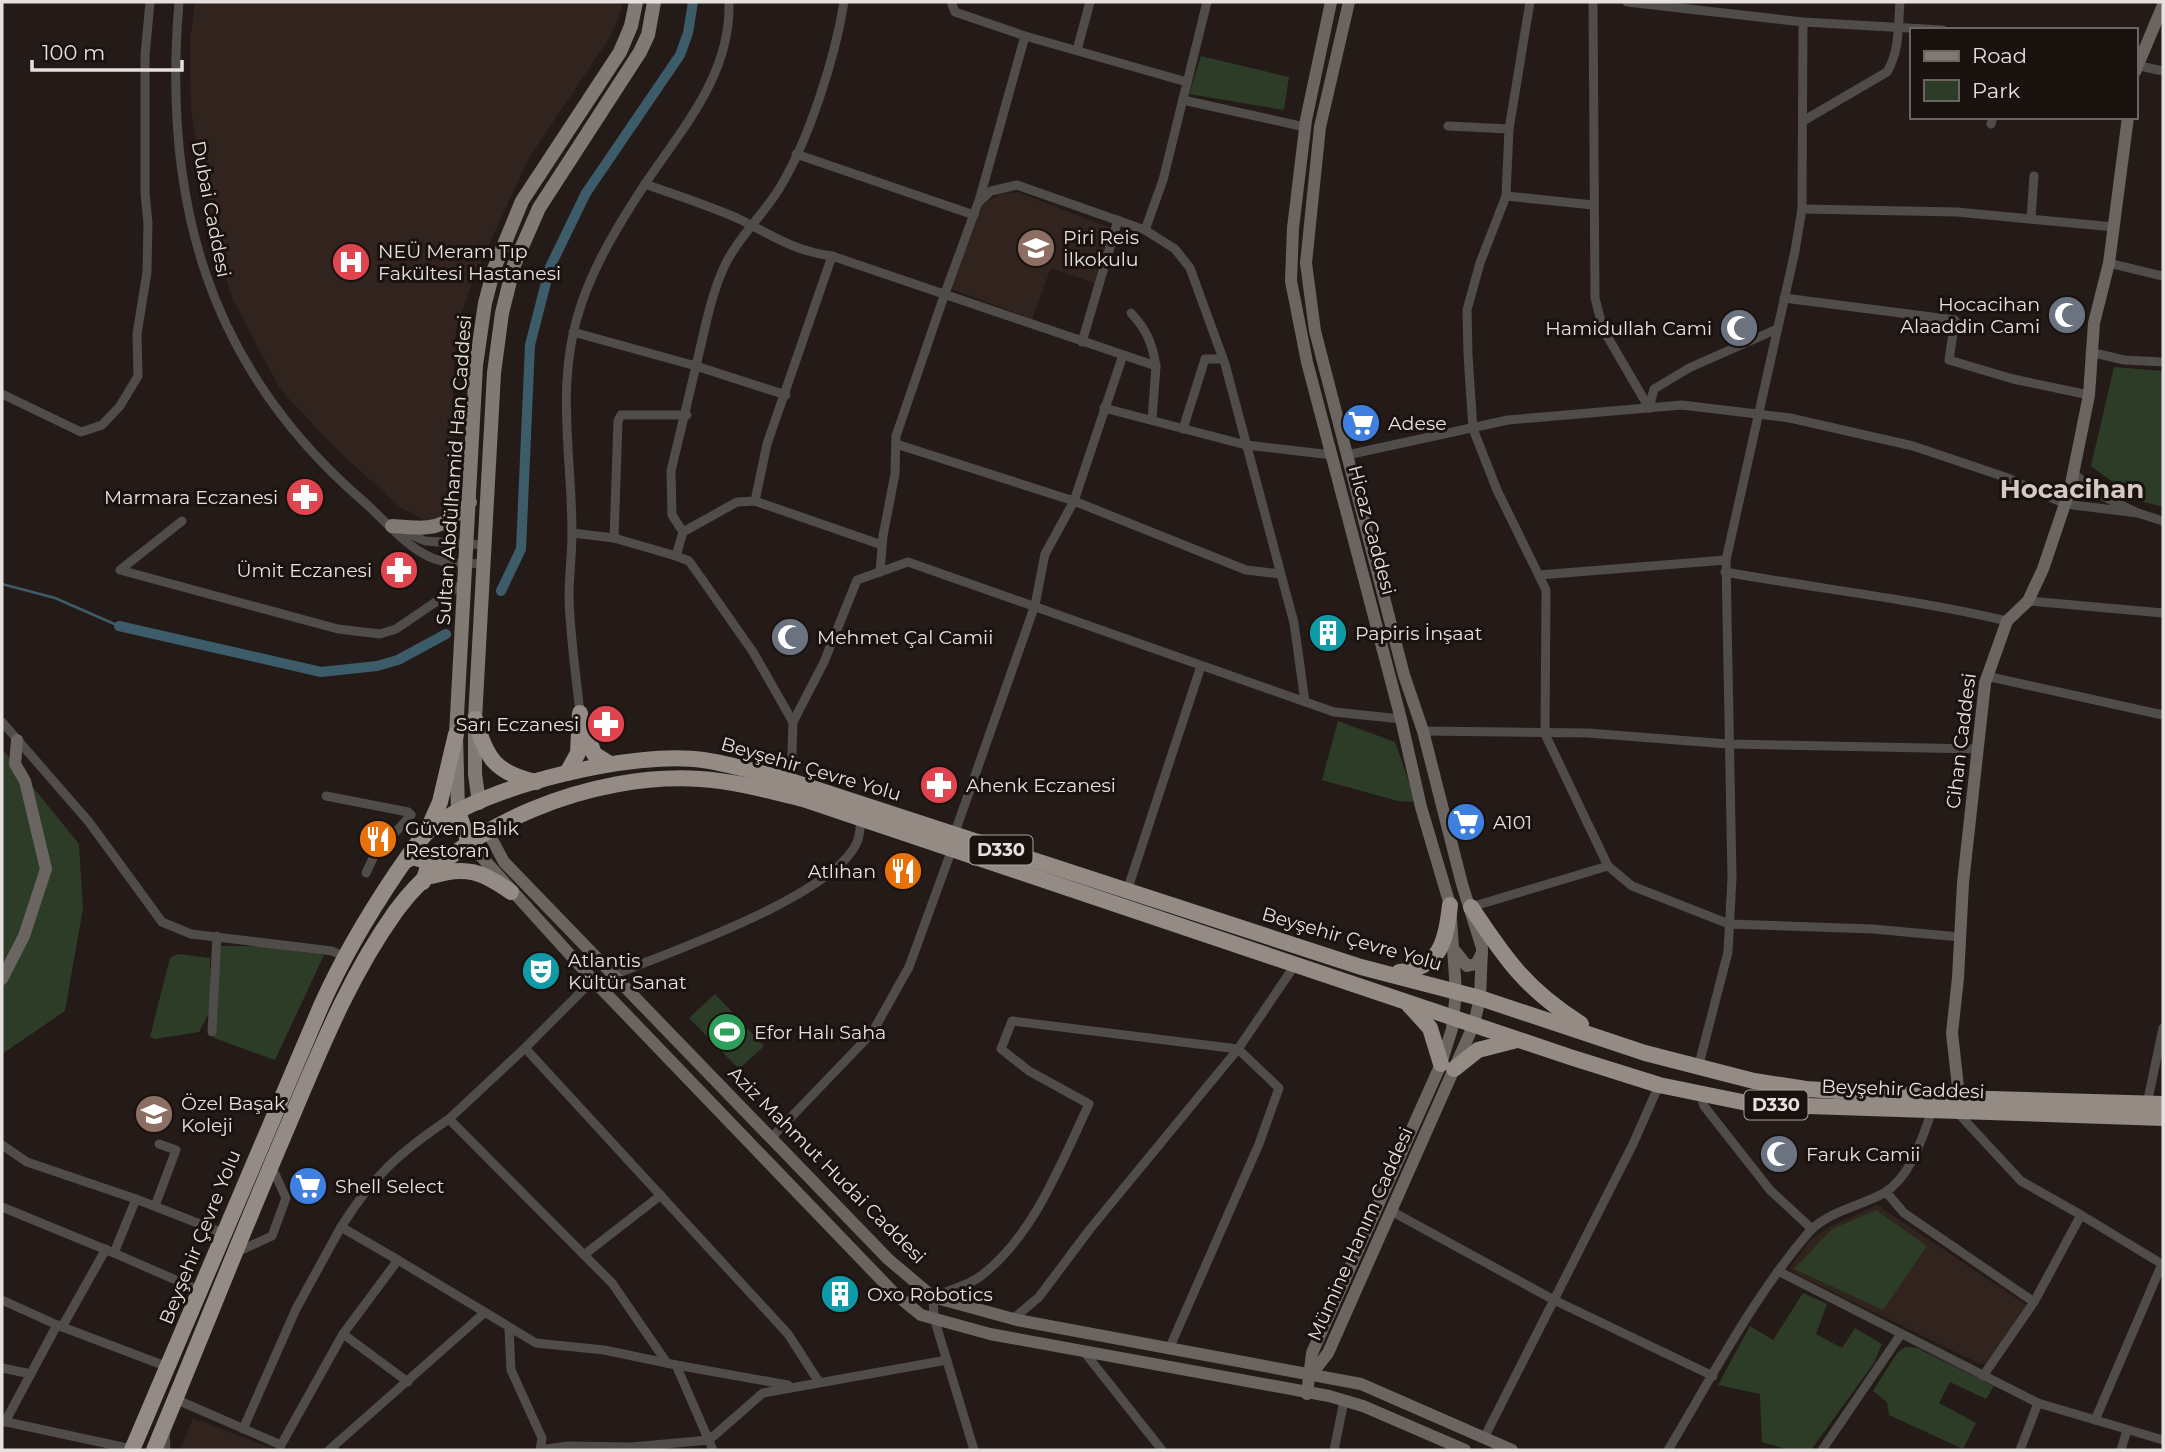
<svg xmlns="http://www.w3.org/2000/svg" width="2165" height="1452" viewBox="0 0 2165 1452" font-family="Montserrat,sans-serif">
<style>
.built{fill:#31231d}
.green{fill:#2d3c27}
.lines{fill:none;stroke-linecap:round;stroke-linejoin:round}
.stream{stroke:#3d5c69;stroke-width:2.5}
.canal{stroke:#3d5c69;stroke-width:10}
.street{stroke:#4f4c49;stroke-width:9}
.secondary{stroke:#6b6561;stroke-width:12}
.primary{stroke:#817973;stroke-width:14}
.highway{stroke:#948b84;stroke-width:16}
.labels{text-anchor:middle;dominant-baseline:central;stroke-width:6;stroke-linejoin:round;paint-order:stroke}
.shield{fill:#1a120f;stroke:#a9a2a0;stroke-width:2}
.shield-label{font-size:18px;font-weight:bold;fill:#e6e0de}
.street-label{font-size:19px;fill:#e6e0de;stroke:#1a120f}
.poi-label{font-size:19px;fill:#e6e0de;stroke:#1a120f;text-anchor:start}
.district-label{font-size:26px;font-weight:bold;fill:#d5c9c4;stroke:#1a120f}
</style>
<rect width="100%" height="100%" fill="#241b18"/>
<!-- built -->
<g class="built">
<path d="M 195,2 L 622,2 L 621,11 L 612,34 L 529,158 L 474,277 L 456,330 L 447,512 L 428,522 L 400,507 L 336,449 L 280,389 L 232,298 L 216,246 L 191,112 L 190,40 Z"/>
<path d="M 1018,192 L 1111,228 L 1096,284 L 1051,268 L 1032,319 L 951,289 L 983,204 L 1000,194 Z"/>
<path d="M 1877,1205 L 2028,1306 L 1988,1363 L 1980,1364 L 1794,1273 L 1790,1268 L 1809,1241 L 1831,1226 Z"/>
<path d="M 193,1418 L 276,1450 L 180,1450 Z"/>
</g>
<!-- green -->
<g class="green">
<path d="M 1201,56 L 1289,77 L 1284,110 L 1189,94 Z"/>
<path d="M 2114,367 L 2163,371 L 2163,507 L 2137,500 L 2091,466 Z"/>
<path d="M 1338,721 L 1395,742 L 1416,802 L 1398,801 L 1322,780 Z"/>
<path d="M 2,749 L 79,844 L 83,908 L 65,1011 L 2,1054 Z"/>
<path d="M 221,946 L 263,946 L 324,955 L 275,1060 L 214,1038 Z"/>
<path d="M 177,954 L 210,958 L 210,1011 L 199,1032 L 155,1039 L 150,1037 L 170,958 Z"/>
<path d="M 715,994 L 764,1046 L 739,1069 L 689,1018 Z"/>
<path d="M 1876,1210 L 1927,1246 L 1883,1310 L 1794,1269 L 1832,1229 Z"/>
<path d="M 1803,1293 L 1827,1304 L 1816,1334 L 1842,1348 L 1855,1328 L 1882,1344 L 1874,1363 L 1811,1450 L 1790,1450 L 1762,1442 L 1760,1394 L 1718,1385 L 1750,1326 L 1773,1340 Z"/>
<path d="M 1905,1347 L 1917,1348 L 1994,1386 L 1986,1399 L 1950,1382 L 1939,1403 L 1976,1423 L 1963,1449 L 1889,1415 L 1887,1402 L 1873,1391 L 1897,1353 Z"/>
</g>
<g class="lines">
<!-- stream -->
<path class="stream" d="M 2,584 L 55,598 L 119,626"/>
<!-- canal -->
<g class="canal">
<path d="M 501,591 L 521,549 L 530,345 L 550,267 L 586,193 L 680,55 L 688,33 L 693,2"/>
<path d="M 119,626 L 321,672 L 377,666 L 398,660 L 446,634"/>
</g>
<!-- street -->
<g class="street">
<path d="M 179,2 C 162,201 208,367 363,501 C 385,520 412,555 442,561 C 456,564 470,563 484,564"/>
<path d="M 951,2 L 955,12 L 1025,36 L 1187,82"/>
<path d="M 1530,2 L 1509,129 L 1506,196 L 1480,263 L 1467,310 L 1468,355 L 1473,429 L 1497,490 L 1546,590 L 1545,734 L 1608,866 L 1632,886 L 1729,924 L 1873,929 L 1960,937"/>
<path d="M 1593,2 L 1595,298 L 1603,329 L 1649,408"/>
<path d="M 1627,2 L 1803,22 L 1943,30"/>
<path d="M 1077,50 L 1090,2"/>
<path d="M 2135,65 L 2163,71"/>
<path d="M 1183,100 L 1305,127"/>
<path d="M 1803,121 L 1887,72 C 1900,50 1898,26 1900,2"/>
<path d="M 1991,124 L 1993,117"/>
<path d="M 1448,126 L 1509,129"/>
<path d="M 796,154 L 974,215"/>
<path d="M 645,184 C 676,195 707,205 737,218 C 770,234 793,251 832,256 L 1156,366 L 1152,420"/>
<path d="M 1506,196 L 1593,205"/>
<path d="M 979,201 L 1025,36"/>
<path d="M 1802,209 L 1957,212 L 2114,227"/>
<path d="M 2031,219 L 2034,176"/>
<path d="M 1145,230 L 1163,180 L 1207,2"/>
<path d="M 2109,263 L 2163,276"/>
<path d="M 1784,298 L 1955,320 L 1949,360 L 2013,379 L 2089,395"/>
<path d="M 1131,313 C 1147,330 1152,343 1156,366"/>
<path d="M 573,332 L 696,366 C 704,333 710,298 724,267 C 737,239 763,215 779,189 C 809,140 835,58 844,2"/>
<path d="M 1082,342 L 1118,220"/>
<path d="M 2090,352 L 2124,360 L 2163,362"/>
<path d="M 2,394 L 81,432 L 102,425 L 120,406 L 138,376 L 137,334 L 147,272 L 148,224 L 145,193 L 145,55 L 150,2"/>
<path d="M 1104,408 L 1246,445 L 1332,455"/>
<path d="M 1649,408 L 1654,389 L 1689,368 L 1777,329"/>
<path d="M 1183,429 L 1205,359 L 1223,359"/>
<path d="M 896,444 L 1074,501 L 1123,355"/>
<path d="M 1347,455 L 1508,420 L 1682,405 L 1790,418 L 1913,446 L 2008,478 L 2065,504 L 2138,513 L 2100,495 L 2074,474"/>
<path d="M 755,501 L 882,545"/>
<path d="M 2138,513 L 2163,521"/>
<path d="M 182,521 L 120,570 L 338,629 L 380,634 L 396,629 L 465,582"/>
<path d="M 400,530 L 425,541 L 485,545"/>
<path d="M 683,532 L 672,515 L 671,471 L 696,366 L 786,395"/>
<path d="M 572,533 L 614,538 L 676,556 L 683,532 L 737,502 L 755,501 L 767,444 L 832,256"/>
<path d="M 614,538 L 618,421 L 621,415 L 687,415"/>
<path d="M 676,556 L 689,561 L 704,582 L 753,652 L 793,722 L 791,781"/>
<path d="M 880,572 L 883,536 L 895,474 L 896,436 L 944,296 L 978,203 L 991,191 L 1017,185 L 1145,230 L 1175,249 L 1190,268 L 1225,364 L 1294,623 L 1305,702"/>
<path d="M 1725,572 C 1819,589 1914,599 2007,621"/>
<path d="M 1539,575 L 1726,560"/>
<path d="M 2028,601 L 2163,613"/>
<path d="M 1986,676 L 2163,715"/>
<path d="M 580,713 C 576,675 570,636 569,597 C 569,576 572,555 572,533 C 572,452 554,382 582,302 C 597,259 622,219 647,181 C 685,125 731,73 729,2"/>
<path d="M 2,722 L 89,822 L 162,922 L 191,934 L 332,951 L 343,956"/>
<path d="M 793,722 L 824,662 L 857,580 L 908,562 L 1334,712 L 1401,719"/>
<path d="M 1423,731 L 1588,733 L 1728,744 L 1977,749"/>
<path d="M 326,796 L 408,812 L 411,815 L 374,856 L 366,873"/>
<path d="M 954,835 L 1035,605 L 1045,554 L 1074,501 L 1246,570 L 1280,574"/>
<path d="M 1127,891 L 1201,666"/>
<path d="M 1471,907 L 1608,866"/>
<path d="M 616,974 C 670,952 835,895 857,842 C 860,836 860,827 861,821"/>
<path d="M 212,1032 L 217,936"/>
<path d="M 525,1048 L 593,980"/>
<path d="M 1698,1068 L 1728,952 L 1732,878 L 1726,560 L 1795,251 L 1802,209 L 1803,22"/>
<path d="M 1701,1096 L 1704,1106 L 1770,1190 L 1812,1229"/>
<path d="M 2147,1104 L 2163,1028"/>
<path d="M 1957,1112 L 2021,1181 L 2081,1215 L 2034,1302"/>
<path d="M 771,1138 L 872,1033 L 909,967 L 952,849"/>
<path d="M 2,1145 L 27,1162 L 136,1199 L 114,1253 L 201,1291"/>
<path d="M 1886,1192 L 1904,1213 L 2034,1302 L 1983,1376"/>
<path d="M 136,1199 L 223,1233"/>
<path d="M 155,1206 L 176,1150 L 159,1144"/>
<path d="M 2,1207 L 114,1253"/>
<path d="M 1393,1212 L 1554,1300 L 1713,1376"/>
<path d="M 2081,1215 L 2162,1264 L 2095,1420"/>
<path d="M 237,1252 L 272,1236 L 286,1198 L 271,1165"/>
<path d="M 585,1254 L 661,1195"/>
<path d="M 398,1260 L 341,1227 C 373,1176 400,1152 449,1119"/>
<path d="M 1778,1271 L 2038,1403 L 2163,1440"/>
<path d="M 2,1300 L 57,1325 L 168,1367"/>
<path d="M 1013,1319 L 1039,1297 L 1090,1229 L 1238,1049 L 1295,965"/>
<path d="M 62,1327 L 106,1249"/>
<path d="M 509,1329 L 511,1370 L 542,1438 L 540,1450"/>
<path d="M 343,1334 L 408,1382"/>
<path d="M 1085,1353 L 1162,1450"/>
<path d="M 667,1363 L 612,1283 L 449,1119 L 525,1048 L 788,1334 L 819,1382"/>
<path d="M 676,1365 L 788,1385"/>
<path d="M 2,1368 L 31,1374"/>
<path d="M 175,1399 L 281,1445 L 343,1334 L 398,1260 L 536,1343 L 604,1350 L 676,1365 L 713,1450"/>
<path d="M 2,1421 L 132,1449"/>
<path d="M 5,1422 L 57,1325"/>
<path d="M 243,1429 L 296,1309 L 341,1227"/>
<path d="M 165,1431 L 166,1450"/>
<path d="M 1484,1438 L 1633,1144 L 1659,1085"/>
<path d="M 329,1450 L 483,1314"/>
<path d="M 540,1450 L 567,1446 L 632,1447"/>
<path d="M 632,1450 L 632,1447 L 709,1440 L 763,1393 L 947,1360"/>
<path d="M 974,1450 L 934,1318 L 933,1297 C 948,1290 969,1286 982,1275 C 1034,1235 1061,1163 1089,1104 L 1029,1071 L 1001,1049 L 1012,1021 L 1238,1049 L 1279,1088 L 1259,1144 L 1169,1349"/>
<path d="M 1334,1450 L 1344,1401"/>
<path d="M 1668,1450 C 1712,1377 1753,1297 1809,1232 C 1828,1211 1861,1206 1884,1193 C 1911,1177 1922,1138 1932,1111"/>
<path d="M 1822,1450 L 1901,1334"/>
<path d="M 2020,1450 L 2038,1403"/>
<path d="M 2121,1450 L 2127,1430"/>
</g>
<!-- secondary -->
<g class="secondary">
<path d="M 2135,72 L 2163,5"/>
<path d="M 488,832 L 504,862 L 888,1259 L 933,1297 L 1017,1320 L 1361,1384 L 1512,1450"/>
<path d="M 469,843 L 593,980 L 894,1293 L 921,1315 L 990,1334 L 1329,1396 L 1363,1406 L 1465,1450"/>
<path d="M 1456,952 L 1467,966 L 1476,964 L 1482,953"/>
<path d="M 2,979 L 24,936 L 46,869 L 25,781 L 15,764 L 17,740"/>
<path d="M 1957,1098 L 1958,1087 L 1952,1033 L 1958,978 L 1963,883 L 1985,683 L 2007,621 L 2028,601 L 2043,569 L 2070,489 L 2089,395 L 2094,323 L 2109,263 L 2128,117"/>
<path d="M 1310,1376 L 1328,1353 L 1474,1024 L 1480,998 L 1482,948 L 1462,884 L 1423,731 L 1404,675 L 1315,331 L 1306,263 L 1320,127 L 1349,2"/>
<path d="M 1307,1394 L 1312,1353 L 1441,1064 L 1452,1029 L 1456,992 L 1450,905 L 1421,807 L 1401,719 L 1307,362 L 1291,281 L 1293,228 L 1306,120 L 1331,2"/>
</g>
<!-- primary -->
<g class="primary">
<path d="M 392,526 C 430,529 442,531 470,502"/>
<path d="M 479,803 L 475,774 L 475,719 L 494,373 L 502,313 L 514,265 L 539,208 L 640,52 L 648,35 L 654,2"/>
<path d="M 458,812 L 456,734 L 476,365 L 485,303 L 494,269 L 522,201 L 620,52 L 631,26 L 636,2"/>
</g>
<!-- highway -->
<g class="highway">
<path d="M 475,719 C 486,758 495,773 536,782"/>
<path d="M 582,719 L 594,754 L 610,764"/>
<path d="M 567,773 L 578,753 L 580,713"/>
<path d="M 458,812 L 469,843"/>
<path d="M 428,829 L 440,802 L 456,734"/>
<path d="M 405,861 L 413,857 L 426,861 L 428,867 L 423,882"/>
<path d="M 432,876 C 466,865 483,872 511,892"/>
<path d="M 1471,907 C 1506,960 1527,990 1581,1024"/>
<path d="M 1399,972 C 1440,968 1446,942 1450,905"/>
<path d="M 1409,1005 L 1430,1028 L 1441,1064"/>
<path d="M 1454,1069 L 1478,1050 L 1517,1040"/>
<path d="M 132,1450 L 321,1006 C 342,959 368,915 397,872 C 408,857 418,839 433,827 C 486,785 636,750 703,760 C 732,764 762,774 791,781 L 1361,967 L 1480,998 L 1645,1053 L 1754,1081 L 1806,1089 L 1957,1098 L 2163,1104"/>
<path d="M 154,1450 C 199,1343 241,1235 287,1128 C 319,1053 348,978 396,911 C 459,824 594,772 700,779 C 734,781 770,791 803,799 L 1570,1057 L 1659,1085 L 1752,1104 L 2163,1118"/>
</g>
</g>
<!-- icons -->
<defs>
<g id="school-disc" transform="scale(2.0125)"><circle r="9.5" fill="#8d6e63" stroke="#1a120f"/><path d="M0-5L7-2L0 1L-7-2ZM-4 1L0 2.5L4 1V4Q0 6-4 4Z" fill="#fff"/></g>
<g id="hospital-disc" transform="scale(2.0125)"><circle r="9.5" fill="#e0444e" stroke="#1a120f"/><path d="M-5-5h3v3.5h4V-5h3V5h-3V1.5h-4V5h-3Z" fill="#fff"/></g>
<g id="mosque-disc" transform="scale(2.0125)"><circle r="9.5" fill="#6b7280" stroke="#1a120f"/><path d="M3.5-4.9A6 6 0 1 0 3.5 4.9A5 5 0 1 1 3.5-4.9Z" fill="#fff"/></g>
<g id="supermarket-disc" transform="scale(2.0125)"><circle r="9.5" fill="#3f7fe0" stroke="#1a120f"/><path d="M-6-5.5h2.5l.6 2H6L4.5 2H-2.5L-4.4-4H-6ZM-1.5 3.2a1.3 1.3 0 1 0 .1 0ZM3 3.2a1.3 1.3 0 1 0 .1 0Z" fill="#fff"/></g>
<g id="pharmacy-disc" transform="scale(2.0125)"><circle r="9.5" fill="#e0444e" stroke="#1a120f"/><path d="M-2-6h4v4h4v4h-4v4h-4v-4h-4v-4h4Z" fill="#fff"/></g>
<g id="building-disc" transform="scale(2.0125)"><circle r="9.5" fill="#0f9aa8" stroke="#1a120f"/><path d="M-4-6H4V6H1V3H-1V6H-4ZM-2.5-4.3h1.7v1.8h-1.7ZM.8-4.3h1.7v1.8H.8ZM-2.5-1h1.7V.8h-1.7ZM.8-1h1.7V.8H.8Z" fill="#fff"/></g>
<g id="restaurant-disc" transform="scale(2.0125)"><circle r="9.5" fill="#e8710a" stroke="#1a120f"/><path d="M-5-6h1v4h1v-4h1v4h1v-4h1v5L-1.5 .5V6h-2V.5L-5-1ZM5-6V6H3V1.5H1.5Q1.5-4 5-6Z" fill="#fff"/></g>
<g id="theatre-disc" transform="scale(2.0125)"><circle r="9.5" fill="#0f9aa8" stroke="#1a120f"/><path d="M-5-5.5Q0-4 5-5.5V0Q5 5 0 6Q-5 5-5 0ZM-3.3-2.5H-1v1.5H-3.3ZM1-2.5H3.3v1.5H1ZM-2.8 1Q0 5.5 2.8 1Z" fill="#fff"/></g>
<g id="stadium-disc" transform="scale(2.0125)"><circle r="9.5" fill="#2e9e5b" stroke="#1a120f"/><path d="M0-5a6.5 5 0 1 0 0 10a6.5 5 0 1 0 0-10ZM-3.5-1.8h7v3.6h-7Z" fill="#fff"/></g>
<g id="university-disc" transform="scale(2.0125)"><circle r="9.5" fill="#8d6e63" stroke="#1a120f"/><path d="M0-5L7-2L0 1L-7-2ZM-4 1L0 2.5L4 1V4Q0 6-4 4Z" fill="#fff"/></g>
</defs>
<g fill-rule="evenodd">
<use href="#school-disc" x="1036" y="248"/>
<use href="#hospital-disc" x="351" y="262"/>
<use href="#mosque-disc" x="2067" y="315"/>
<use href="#mosque-disc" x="1739" y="328"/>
<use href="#supermarket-disc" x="1361" y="423"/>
<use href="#pharmacy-disc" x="305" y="497"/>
<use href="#pharmacy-disc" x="399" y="570"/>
<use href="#building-disc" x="1328" y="633"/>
<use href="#mosque-disc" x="790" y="637"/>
<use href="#pharmacy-disc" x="606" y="724"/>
<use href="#pharmacy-disc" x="939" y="785"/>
<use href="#supermarket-disc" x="1466" y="822"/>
<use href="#restaurant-disc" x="378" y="839"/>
<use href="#restaurant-disc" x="903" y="871"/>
<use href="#theatre-disc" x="541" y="971"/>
<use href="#stadium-disc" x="727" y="1032"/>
<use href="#university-disc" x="154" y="1114"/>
<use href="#mosque-disc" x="1779" y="1154"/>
<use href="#supermarket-disc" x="308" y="1186"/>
<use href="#building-disc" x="840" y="1294"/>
</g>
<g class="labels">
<!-- shield labels -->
<g class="shield">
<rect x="969.5" y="835.5" width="63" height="29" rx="5"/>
<rect x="1744.5" y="1090.5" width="63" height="29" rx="5"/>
</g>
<g class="shield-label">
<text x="1001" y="850">D330</text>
<text x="1776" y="1105">D330</text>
</g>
<!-- street labels -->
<g class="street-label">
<text transform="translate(211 209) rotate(79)">Dubai Caddesi</text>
<text transform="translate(454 470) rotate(-86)">Sultan Abdülhamid Han Caddesi</text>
<text transform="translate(1372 530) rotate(75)">Hicaz Caddesi</text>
<text transform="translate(1961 741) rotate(-83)">Cihan Caddesi</text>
<text transform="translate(811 769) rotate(16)">Beyşehir Çevre Yolu</text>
<text transform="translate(1352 939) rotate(16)">Beyşehir Çevre Yolu</text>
<text transform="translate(1903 1089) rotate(2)">Beyşehir Caddesi</text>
<text transform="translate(827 1165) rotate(45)">Aziz Mahmut Hudai Caddesi</text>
<text transform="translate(1360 1234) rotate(-66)">Mümine Hanım Caddesi</text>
<text transform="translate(200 1237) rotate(-68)">Beyşehir Çevre Yolu</text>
</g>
<!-- poi labels -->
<g class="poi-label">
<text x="1063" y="237">Piri Reis<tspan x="1063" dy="22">İlkokulu</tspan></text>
<text x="378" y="251">NEÜ Meram Tıp<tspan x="378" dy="22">Fakültesi Hastanesi</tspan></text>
<text x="2040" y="304" text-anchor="end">Hocacihan<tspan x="2040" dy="22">Alaaddin Cami</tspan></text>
<text x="1712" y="328" text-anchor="end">Hamidullah Cami</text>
<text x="1388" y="423">Adese</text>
<text x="278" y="497" text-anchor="end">Marmara Eczanesi</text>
<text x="372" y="570" text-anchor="end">Ümit Eczanesi</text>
<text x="1355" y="633">Papiris İnşaat</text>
<text x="817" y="637">Mehmet Çal Camii</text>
<text x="579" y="724" text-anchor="end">Sarı Eczanesi</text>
<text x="966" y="785">Ahenk Eczanesi</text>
<text x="1493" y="822">A101</text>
<text x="405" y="828">Güven Balık<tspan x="405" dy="22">Restoran</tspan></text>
<text x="876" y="871" text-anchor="end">Atlıhan</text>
<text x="568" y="960">Atlantis<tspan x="568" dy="22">Kültür Sanat</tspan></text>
<text x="754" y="1032">Efor Halı Saha</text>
<text x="181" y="1103">Özel Başak<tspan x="181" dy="22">Koleji</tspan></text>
<text x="1806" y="1154">Faruk Camii</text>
<text x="335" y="1186">Shell Select</text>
<text x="867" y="1294">Oxo Robotics</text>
</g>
<!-- district labels -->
<g class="district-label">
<text x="2072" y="489">Hocacihan</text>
</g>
</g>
<!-- border -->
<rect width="2165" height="1452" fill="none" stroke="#e6e0de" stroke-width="7"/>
<!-- legend -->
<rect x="1910" y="28" width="228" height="91" fill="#1a120f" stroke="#6c6462" stroke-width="2"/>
<rect x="1924" y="51" width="35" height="10" fill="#817973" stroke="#6c6462" stroke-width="2"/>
<text x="1972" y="63" font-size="21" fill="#e6e0de">Road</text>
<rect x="1924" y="80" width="35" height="21" fill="#2d3c27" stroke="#6c6462" stroke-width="2"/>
<text x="1972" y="98" font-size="21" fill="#e6e0de">Park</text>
<!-- scale -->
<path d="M32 60v10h150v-10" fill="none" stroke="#e6e0de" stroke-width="3.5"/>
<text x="42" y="60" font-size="21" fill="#e6e0de" stroke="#1a120f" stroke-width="5" paint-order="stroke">100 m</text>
</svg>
